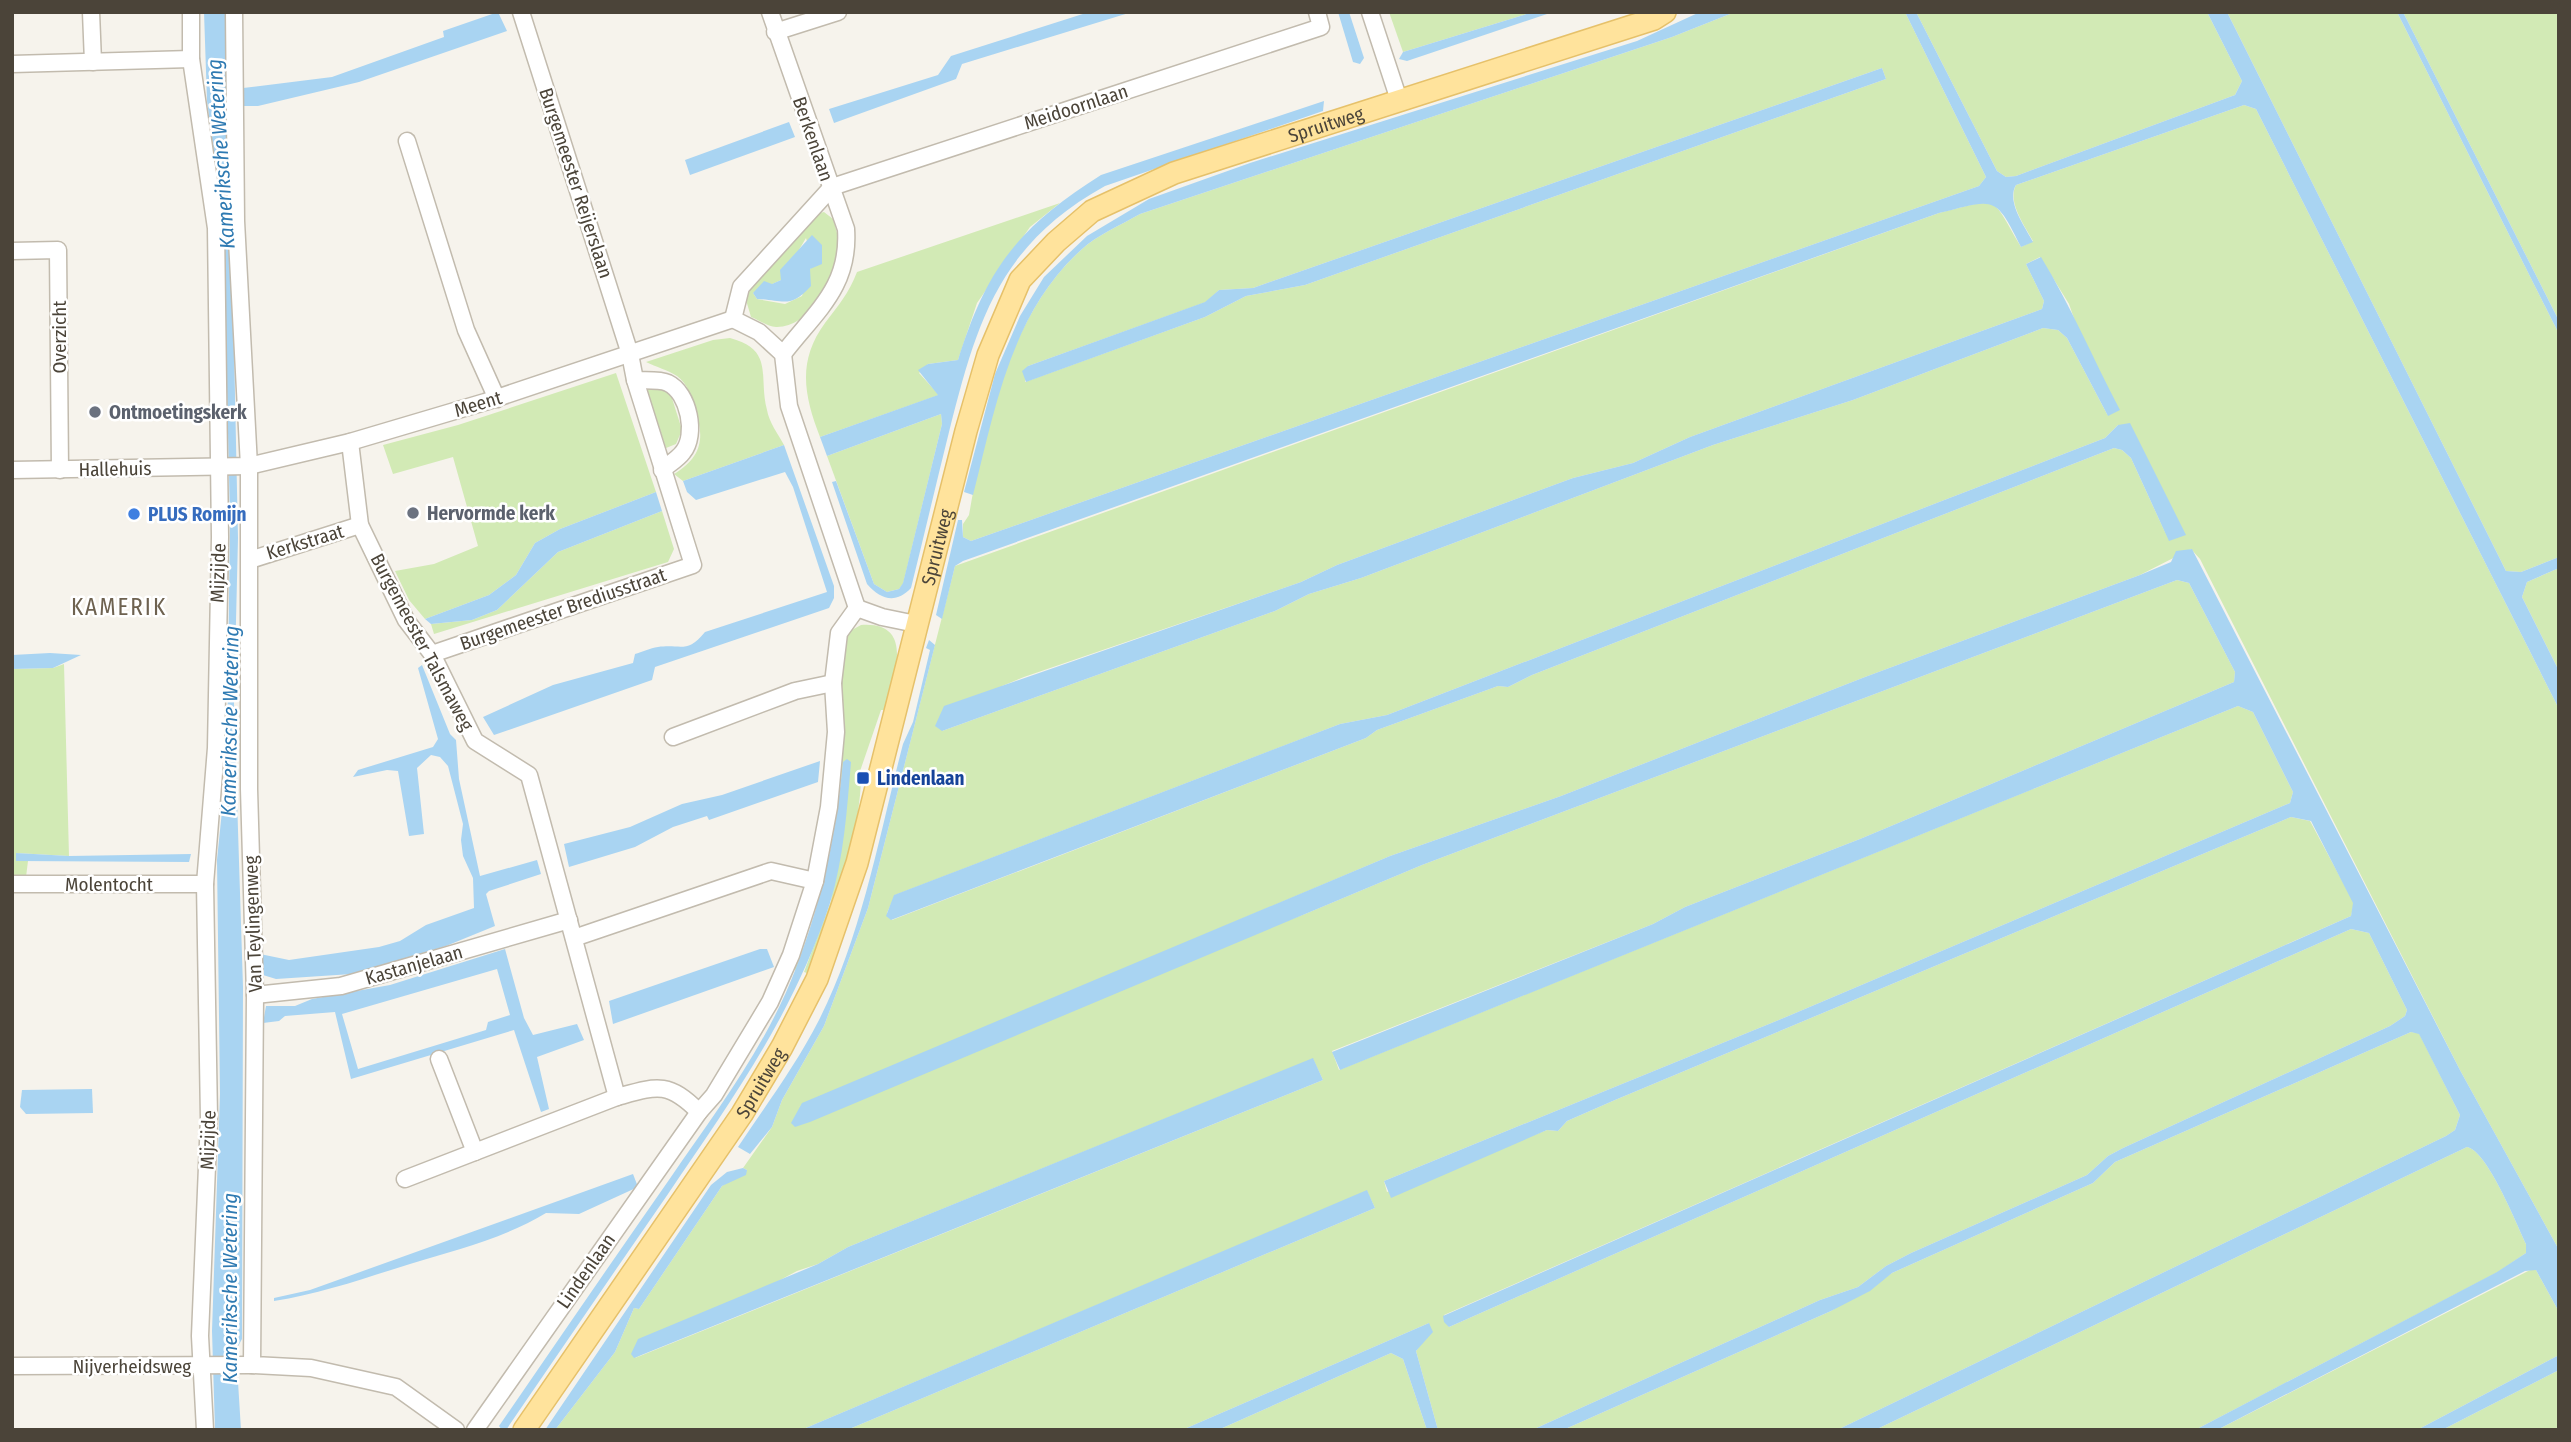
<svg xmlns="http://www.w3.org/2000/svg" width="2571" height="1442" viewBox="0 0 2571 1442" font-family="'Fira Sans Condensed',sans-serif">
<style>
.green{fill:#d2eab5;fill-rule:evenodd}
.water{fill:#a9d4f2;fill-rule:evenodd}
.lines{fill:none;stroke-linecap:round;stroke-linejoin:round}
.minor-casing{stroke:#c2bbae;stroke-width:19}
.major-casing{stroke:#e6c16a;stroke-width:24}
.minor{stroke:#fff;stroke-width:16}
.major{stroke:#ffe39c;stroke-width:21}
.worship-dot{fill:#6b7280;stroke:#fff;stroke-width:2.5}
.shop-dot{fill:#3f7fe0;stroke:#fff;stroke-width:2.5}
.transit-dot{fill:#1a4fb4;stroke:#fff;stroke-width:2.5}
.labels{text-anchor:middle;dominant-baseline:central;stroke-width:5;stroke-linejoin:round;paint-order:stroke}
.street-label{font-size:19px;fill:#4b4439;stroke:#fff}
.worship-label{font-size:19px;font-weight:bold;fill:#5b616d;stroke:#fff;text-anchor:start}
.shop-label{font-size:19px;font-weight:bold;fill:#366cbe;stroke:#fff;text-anchor:start}
.transit-label{font-size:19px;font-weight:bold;fill:#164399;stroke:#fff;text-anchor:start}
.water-label{font-size:21px;font-style:italic;fill:#2e7ab2;stroke:#fff}
.quarter-label{font-size:23px;letter-spacing:2px;fill:#6e6250;stroke:#fff}
</style>
<rect width="100%" height="100%" fill="#f6f3ec"/>
<!-- green -->
<g class="green">
<path d="M 1389,12 L 1533,12 L 1403,52 Z"/>
<path d="M 1735,12 L 1905,12 L 1986,177 L 1979,186 L 971,541 L 963,537 L 963,524 L 969,515 C 985,426 1011,312 1081,250 C 1097,235 1121,225 1140,214 L 1672,37 ZM 1882,68 L 1886,79 L 1305,285 L 1246,296 L 1205,317 L 1025,382 L 1028,366 L 1206,302 L 1219,290 L 1253,288 Z"/>
<path d="M 1916,12 L 2207,12 L 2242,81 L 2235,95 L 2016,176 L 2006,177 L 1997,171 Z"/>
<path d="M 2227,12 L 2397,12 L 2559,334 L 2559,557 L 2521,572 L 2506,571 Z"/>
<path d="M 2403,12 L 2559,12 L 2559,321 Z"/>
<path d="M 2244,105 L 2256,109 L 2559,709 L 2559,1250 L 2461,1072 L 2200,559 L 2191,549 L 2140,575 L 1865,677 L 1561,796 L 1390,856 L 798,1107 L 1305,914 L 1422,865 L 2177,580 L 2189,583 L 2235,672 L 2234,682 L 1860,839 L 1685,907 L 1653,924 L 1332,1051 L 1339,1070 L 2238,706 L 2253,712 L 2293,792 L 2290,803 L 1786,1017 L 1384,1181 L 1387,1192 L 1547,1130 L 1558,1131 L 1567,1121 L 1615,1100 L 2291,817 L 2310,821 L 2354,903 L 2351,916 L 1444,1315 L 1449,1327 L 2351,929 L 2369,933 L 2407,1010 L 2405,1016 L 2390,1026 L 2123,1148 L 2108,1156 L 2087,1175 L 1911,1253 L 1886,1266 L 1858,1287 L 1820,1300 L 1532,1430 L 1438,1430 L 1416,1351 L 1425,1339 L 1429,1323 L 1182,1430 L 847,1430 L 1375,1208 L 1367,1191 L 801,1430 L 555,1430 L 615,1352 L 634,1308 L 639,1309 L 722,1186 L 747,1170 L 743,1168 L 772,1127 L 782,1100 L 824,1026 L 868,908 L 955,566 L 1939,213 C 2002,197 1990,195 2021,247 L 2033,241 C 2025,226 2007,202 2016,185 ZM 2040,257 L 2069,304 L 2108,416 L 2067,338 L 2058,330 L 2043,328 L 1853,400 L 1713,445 L 1361,578 L 1309,594 L 1275,611 L 942,731 L 1002,686 L 1024,677 L 1301,582 L 1337,565 L 1573,478 L 1633,463 L 1690,437 L 2042,309 L 2044,301 L 2026,264 ZM 2118,425 L 2169,541 L 2131,458 L 2122,450 L 2114,448 L 1532,675 L 1508,687 L 1498,686 L 1377,730 L 1366,738 L 892,920 L 887,913 L 895,895 L 1340,724 L 1387,715 L 2105,438 ZM 1313,1059 L 1323,1080 L 635,1358 L 797,1271 L 818,1264 L 848,1247 Z"/>
<path d="M 1060,203 L 1030,227 L 977,303 L 958,360 L 928,364 L 919,373 L 939,395 L 820,437 C 804,396 797,361 825,323 C 838,306 849,293 857,272 Z"/>
<path d="M 824,212 L 833,219 C 836,229 840,240 838,251 C 834,280 810,328 776,327 C 768,327 759,320 751,317 L 746,300 L 751,288 L 816,214 ZM 806,238 L 814,265 L 810,269 L 802,296 L 785,304 L 757,299 L 753,293 L 781,280 Z"/>
<path d="M 730,338 C 775,350 758,376 767,410 C 769,422 778,434 784,445 L 683,481 L 674,474 C 702,457 705,438 695,409 C 691,396 688,384 677,376 C 668,370 656,367 646,362 L 713,340 Z"/>
<path d="M 616,373 L 656,492 L 560,529 L 535,543 L 516,575 L 489,595 L 425,619 L 409,600 L 395,571 L 434,564 L 478,546 L 453,457 L 393,474 L 383,445 L 458,425 Z"/>
<path d="M 646,387 L 661,387 L 671,395 L 682,430 L 676,444 L 666,448 Z"/>
<path d="M 941,414 L 942,424 L 903,584 L 899,589 L 887,592 L 874,584 L 827,456 Z"/>
<path d="M 662,511 L 674,549 L 668,562 L 434,634 L 431,624 L 472,620 L 497,610 L 558,552 Z"/>
<path d="M 2559,568 L 2559,671 L 2522,597 L 2527,582 Z"/>
<path d="M 861,625 C 917,621 893,679 885,710 L 881,710 L 857,780 L 861,783 C 857,849 832,912 810,974 L 804,972 L 831,901 L 843,762 C 835,838 820,898 796,970 L 790,968 L 816,896 L 840,651 L 850,631 Z"/>
<path d="M 64,664 L 69,856 L 16,853 L 16,861 L 28,861 L 26,877 L 12,876 L 12,669 L 53,668 Z"/>
<path d="M 2411,1032 L 2419,1033 L 2460,1115 L 2455,1130 L 2446,1136 L 1837,1430 L 1563,1430 L 1831,1311 L 1892,1273 L 2093,1183 L 2115,1162 Z"/>
<path d="M 2467,1147 C 2487,1150 2517,1225 2526,1244 L 2526,1253 L 2498,1272 L 2195,1430 L 1875,1430 Z"/>
<path d="M 2532,1269 L 2536,1270 L 2559,1312 L 2559,1355 L 2417,1430 L 2217,1430 Z"/>
<path d="M 1391,1353 L 1403,1359 L 1427,1430 L 1218,1430 Z"/>
<path d="M 2559,1370 L 2559,1430 L 2442,1430 Z"/>
</g>
<!-- water -->
<g class="water">
<path d="M 204,12 L 227,12 L 238,538 L 234,704 L 243,987 L 242,1339 L 236,1350 L 241,1430 L 215,1430 L 212,1331 L 220,1094 L 217,860 L 227,761 L 230,518 L 223,221 L 207,101 Z"/>
<path d="M 498,12 L 507,31 L 359,82 L 258,106 L 243,106 L 243,88 L 332,77 L 444,37 L 443,31 Z"/>
<path d="M 1089,12 L 1132,12 L 962,64 L 956,79 L 834,123 L 829,109 L 938,75 L 951,56 Z"/>
<path d="M 1338,12 L 1349,12 L 1364,58 L 1360,64 L 1353,62 Z"/>
<path d="M 1533,12 L 1553,12 L 1407,61 L 1399,59 L 1403,52 Z"/>
<path d="M 1700,12 L 1735,12 L 1672,37 L 1140,214 C 1121,225 1097,235 1081,250 C 1011,313 995,409 973,495 L 964,492 L 995,374 L 1020,316 L 1044,277 L 1087,236 L 1149,199 L 1250,163 L 1637,41 Z"/>
<path d="M 1905,12 L 1916,12 L 1997,171 L 2006,177 L 2016,176 L 2235,95 L 2242,81 L 2207,12 L 2227,12 L 2506,571 L 2521,572 L 2559,557 L 2559,568 L 2527,582 L 2522,597 L 2559,671 L 2559,709 L 2256,109 L 2244,105 L 2016,185 C 2006,202 2025,226 2033,242 L 2021,247 C 1995,194 1995,199 1939,213 L 963,561 L 955,566 L 942,619 L 936,615 L 958,520 L 962,520 L 963,537 L 971,541 L 1979,186 L 1986,177 Z"/>
<path d="M 2397,12 L 2403,12 L 2559,321 L 2559,334 Z"/>
<path d="M 1882,68 L 1886,79 L 1305,285 L 1246,296 L 1205,317 L 1026,382 L 1022,371 L 1028,366 L 1205,302 L 1219,290 L 1253,288 Z"/>
<path d="M 1324,101 L 1323,111 L 1105,186 C 999,245 977,321 949,432 C 936,484 924,536 911,588 C 896,604 881,600 867,584 L 832,482 L 836,481 L 874,584 L 887,592 L 899,589 L 903,583 L 942,424 L 941,414 L 827,456 L 820,437 L 938,395 L 918,370 L 928,364 L 958,360 C 987,267 1019,227 1101,175 Z"/>
<path d="M 789,122 L 795,137 L 690,175 L 685,160 Z"/>
<path d="M 812,235 L 822,245 L 822,264 L 810,269 L 811,286 C 790,309 784,300 757,299 L 753,293 L 764,281 L 772,284 L 781,280 L 780,270 Z"/>
<path d="M 2041,257 C 2071,306 2093,359 2120,410 L 2108,416 L 2067,338 L 2058,330 L 2043,328 L 1853,400 L 1713,445 L 1361,578 L 1309,594 L 1275,611 L 942,731 L 935,726 L 944,706 L 1301,582 L 1337,565 L 1573,478 L 1633,463 L 1690,437 L 2042,309 L 2044,301 L 2026,264 Z"/>
<path d="M 2130,423 L 2186,535 L 2169,541 L 2131,458 L 2122,450 L 2114,448 L 1532,675 L 1508,687 L 1498,686 L 1377,730 L 1366,738 L 891,920 L 886,916 L 894,895 L 1340,724 L 1387,715 L 2105,438 L 2118,425 Z"/>
<path d="M 784,445 L 834,586 L 834,598 L 829,608 L 655,667 L 652,680 L 494,735 L 483,717 L 553,685 L 633,663 L 635,654 C 642,652 650,648 658,647 C 682,644 687,654 705,632 L 827,592 L 793,487 L 785,472 L 696,500 L 687,492 L 683,481 Z"/>
<path d="M 656,492 L 662,511 L 558,552 L 497,610 L 472,620 L 431,624 L 425,619 L 489,595 L 516,575 L 535,543 L 560,529 Z"/>
<path d="M 2192,549 L 2461,1072 L 2559,1250 L 2559,1312 L 2536,1270 L 2525,1271 L 2217,1430 L 2195,1430 L 2497,1272 L 2526,1253 L 2526,1244 C 2517,1225 2487,1150 2467,1147 L 1875,1430 L 1837,1430 L 2446,1136 L 2455,1130 L 2460,1115 L 2419,1034 L 2411,1032 L 2115,1162 L 2093,1183 L 1892,1273 L 1870,1291 L 1831,1311 L 1563,1430 L 1532,1430 L 1820,1300 L 1858,1287 L 1886,1266 L 1911,1253 L 2087,1175 L 2108,1156 L 2123,1148 L 2390,1026 L 2405,1016 L 2407,1010 L 2369,933 L 2351,929 L 1449,1327 L 1444,1322 L 1443,1316 L 2351,916 L 2353,903 L 2311,821 L 2291,817 L 1615,1100 L 1567,1121 L 1558,1131 L 1547,1130 L 1391,1198 L 1384,1181 L 1786,1017 L 2290,803 L 2293,792 L 2253,712 L 2238,706 L 1340,1070 L 1332,1052 L 1653,924 L 1685,907 L 1860,839 L 2234,682 L 2235,672 L 2189,583 L 2177,580 L 1422,865 L 810,1122 L 795,1127 L 791,1123 L 802,1103 L 1390,856 L 1561,796 L 1865,677 L 2140,575 L 2171,562 L 2176,551 Z"/>
<path d="M 929,640 L 935,645 L 868,908 L 824,1026 L 782,1100 L 772,1127 L 750,1154 L 738,1147 C 766,1105 796,1065 819,1020 C 862,935 879,836 903,744 L 913,722 L 930,650 L 926,648 Z"/>
<path d="M 50,653 L 81,655 L 53,668 L 12,669 L 12,655 Z"/>
<path d="M 422,665 L 450,734 L 456,740 L 459,779 L 480,876 L 537,860 L 541,874 L 489,891 L 486,894 L 495,926 L 446,946 L 352,974 L 276,979 L 263,975 L 260,954 L 289,960 L 379,947 L 400,941 L 426,925 L 474,908 L 473,878 L 463,856 L 461,840 L 463,824 L 448,766 L 440,757 L 431,755 L 417,768 L 424,834 L 409,836 L 398,771 L 387,770 L 353,777 L 358,770 L 433,747 L 438,739 L 418,668 Z"/>
<path d="M 847,759 L 851,762 C 847,809 844,858 830,903 C 793,1015 733,1098 668,1194 C 614,1272 560,1351 506,1430 L 502,1430 L 499,1426 C 556,1343 613,1260 671,1177 C 717,1110 767,1045 796,968 C 822,901 836,833 843,762 Z"/>
<path d="M 820,761 L 818,782 L 709,820 L 707,816 L 673,827 L 635,847 L 569,867 L 564,844 L 630,827 L 682,804 L 722,795 Z"/>
<path d="M 16,853 L 69,856 L 191,854 L 189,862 L 16,861 Z"/>
<path d="M 505,949 L 524,1018 L 533,1035 L 577,1024 L 584,1040 L 537,1057 L 549,1109 L 541,1112 L 514,1030 L 351,1079 L 335,1012 L 285,1016 L 279,1021 L 263,1023 L 266,1006 L 295,1006 L 312,999 L 390,985 ZM 497,969 L 510,1015 L 488,1022 L 486,1030 L 358,1069 L 342,1014 Z"/>
<path d="M 760,949 L 767,949 L 774,967 L 613,1024 L 609,1001 Z"/>
<path d="M 1313,1058 L 1323,1080 L 634,1358 L 631,1354 L 638,1339 L 818,1264 L 848,1247 Z"/>
<path d="M 92,1089 L 93,1113 L 26,1114 L 20,1107 L 22,1090 Z"/>
<path d="M 743,1168 L 747,1170 L 746,1175 L 722,1186 L 639,1309 L 634,1308 L 615,1352 L 555,1430 L 545,1430 L 711,1185 L 727,1172 Z"/>
<path d="M 633,1174 L 638,1187 L 579,1214 L 546,1213 C 505,1238 456,1250 410,1264 C 365,1278 320,1294 274,1301 L 274,1298 L 310,1290 Z"/>
<path d="M 1367,1190 L 1375,1208 L 847,1430 L 801,1430 Z"/>
<path d="M 1429,1323 L 1433,1332 L 1416,1351 L 1438,1430 L 1427,1430 L 1403,1359 L 1391,1353 L 1218,1430 L 1182,1430 Z"/>
<path d="M 2559,1355 L 2559,1370 L 2442,1430 L 2417,1430 Z"/>
</g>
<g class="lines">
<!-- minor casing -->
<g class="minor-casing">
<g id="minor">
<path d="M 91,12 L 93,62"/>
<path d="M 191,12 L 191,59 L 216,228 L 220,537 L 216,748 L 205,884 L 209,1118 L 200,1336 L 205,1430"/>
<path d="M 234,12 L 236,221 L 249,466 L 249,789 L 255,995 L 252,1365 L 311,1368 L 396,1387 L 456,1430"/>
<path d="M 770,12 L 846,229 C 850,287 816,311 783,354"/>
<path d="M 1370,12 L 1399,100"/>
<path d="M 775,32 L 838,12"/>
<path d="M 12,64 L 191,59"/>
<path d="M 407,141 L 466,330 L 497,399"/>
<path d="M 12,251 L 58,250 L 60,470"/>
<path d="M 733,319 L 741,287 L 832,187 L 1321,27 L 1317,12"/>
<path d="M 733,319 L 759,332 L 783,354 L 789,406 L 857,608"/>
<path d="M 635,380 C 644,381 659,379 668,383 C 689,393 697,435 683,452 C 678,459 669,464 662,470"/>
<path d="M 350,442 L 360,525 L 406,620 L 432,654 L 475,741 L 529,775 L 617,1097"/>
<path d="M 12,470 L 249,466 L 350,442 L 485,402 L 733,319"/>
<path d="M 250,560 L 360,525"/>
<path d="M 857,608 L 882,617 L 916,624"/>
<path d="M 432,654 L 693,565 L 635,380 L 630,354 L 521,12"/>
<path d="M 673,737 L 795,691 L 833,683"/>
<path d="M 12,884 L 205,884"/>
<path d="M 574,938 L 771,871 L 815,881"/>
<path d="M 255,995 L 341,986 L 569,920"/>
<path d="M 439,1059 L 475,1152"/>
<path d="M 405,1179 L 617,1097 C 657,1086 668,1081 699,1112"/>
<path d="M 12,1366 L 252,1365"/>
<path d="M 475,1430 L 699,1112 L 714,1095 L 770,1002 L 791,955 L 815,881 L 829,807 L 836,732 L 833,683 L 839,633 L 857,608"/>
</g>
</g>
<!-- major casing -->
<g class="major-casing">
<g id="major">
<path id="s1" d="M 524,1430 L 742,1114 L 782,1047 L 817,979 L 857,863 L 966,431 L 988,355 L 1020,280 L 1056,242 L 1092,211 L 1174,173 L 1654,19 L 1665,12"/>
</g>
</g>
<!-- minor -->
<use href="#minor" class="minor"/>
<!-- major -->
<use href="#major" class="major"/>
</g>
<!-- markers -->
<g class="worship-dot">
<circle cx="95" cy="412" r="7"/>
<circle cx="413" cy="513" r="7"/>
</g>
<circle class="shop-dot" cx="134" cy="514" r="7"/>
<rect class="transit-dot" x="856" y="771" width="14" height="14" rx="3.5"/>
<g class="labels">
<!-- street labels -->
<g class="street-label">
<text transform="translate(1076 107) rotate(-18)">Meidoornlaan</text>
<text stroke="none"><textPath href="#s1" startOffset="1617">Spruitweg</textPath></text>
<text transform="translate(813 139) rotate(71)">Berkenlaan</text>
<text transform="translate(576 183) rotate(72)">Burgemeester Reijerslaan</text>
<text transform="translate(59 337) rotate(-90)">Overzicht</text>
<text transform="translate(478 404) rotate(-17)">Meent</text>
<text transform="translate(115 469) rotate(-1)">Hallehuis</text>
<text transform="translate(305 542) rotate(-17)">Kerkstraat</text>
<text stroke="none"><textPath href="#s1" startOffset="987">Spruitweg</textPath></text>
<text transform="translate(218 573) rotate(-88)">Mijzijde</text>
<text transform="translate(563 609) rotate(-19)">Burgemeester Brediusstraat</text>
<text transform="translate(422 642) rotate(62)">Burgemeester Talsmaweg</text>
<text x="109" y="884">Molentocht</text>
<text transform="translate(253 924) rotate(-92)">Van Teylingenweg</text>
<text transform="translate(414 965) rotate(-16)">Kastanjelaan</text>
<text stroke="none"><textPath href="#s1" startOffset="420">Spruitweg</textPath></text>
<text transform="translate(208 1140) rotate(-88)">Mijzijde</text>
<text transform="translate(586 1271) rotate(-55)">Lindenlaan</text>
<text x="132" y="1366">Nijverheidsweg</text>
</g>
<!-- worship labels -->
<g class="worship-label">
<text x="109" y="412">Ontmoetingskerk</text>
<text x="427" y="513">Hervormde kerk</text>
</g>
<!-- shop labels -->
<g class="shop-label">
<text x="148" y="514">PLUS Romijn</text>
</g>
<!-- transit labels -->
<g class="transit-label">
<text x="877" y="778">Lindenlaan</text>
</g>
<!-- water labels -->
<g class="water-label">
<text transform="translate(221 154) rotate(-94)">Kameriksche Wetering</text>
<text transform="translate(230 721) rotate(-89)">Kameriksche Wetering</text>
<text transform="translate(230 1288) rotate(-90)">Kameriksche Wetering</text>
</g>
<!-- quarter labels -->
<g class="quarter-label">
<text x="119" y="607">KAMERIK</text>
</g>
</g>
<!-- border -->
<rect width="2571" height="1442" fill="none" stroke="#4b4439" stroke-width="28"/>
</svg>
